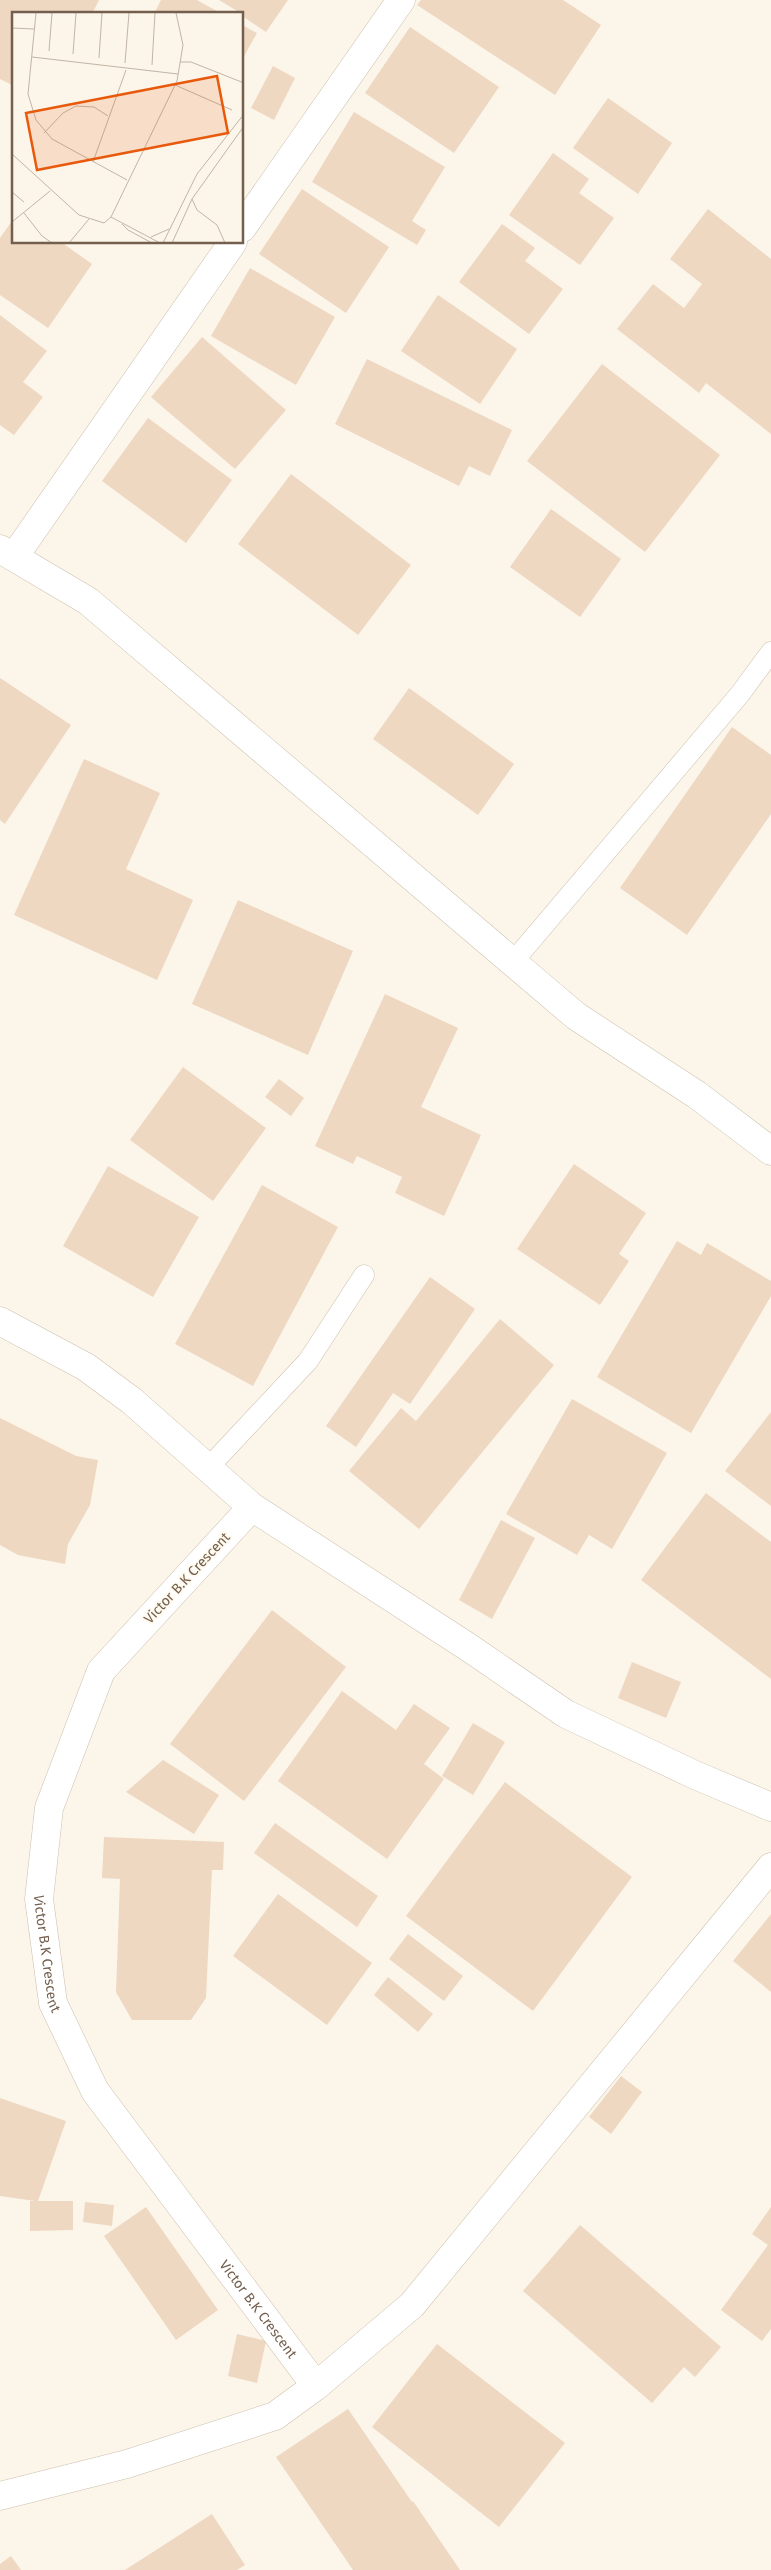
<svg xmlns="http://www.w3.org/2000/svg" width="771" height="2570" viewBox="0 0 771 2570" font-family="'Fira Sans',sans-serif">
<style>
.building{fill:#efd8c2}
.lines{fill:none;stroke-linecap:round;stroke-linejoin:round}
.lane-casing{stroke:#cdbfaf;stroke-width:21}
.street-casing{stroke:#cdbfaf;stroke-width:29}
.lane{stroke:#fff;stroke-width:20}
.street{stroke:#fff;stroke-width:28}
.labels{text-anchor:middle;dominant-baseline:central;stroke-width:4;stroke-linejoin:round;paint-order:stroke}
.street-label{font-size:14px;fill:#745f4e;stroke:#fefaef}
.inset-road{fill:none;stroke:#c1b5a6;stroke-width:1}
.view{fill:#e8590c;fill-opacity:0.15;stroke:#e8590c;stroke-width:2.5}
.inset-edge{fill:none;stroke:#745f4e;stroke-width:2.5}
</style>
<rect width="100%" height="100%" fill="#fbf6e9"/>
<!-- building -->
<g class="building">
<path d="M 0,0 L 99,0 L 92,14 L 14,14 L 14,86 L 0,79 Z"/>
<path d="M 161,0 L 197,0 L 222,14 L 154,14 Z"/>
<path d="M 219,0 L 288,0 L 266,32 L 242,16 L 242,14 Z"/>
<path d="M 421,0 L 563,0 L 601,25 L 555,95 L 417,5 Z"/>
<path d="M 242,25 L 257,33 L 242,60 Z"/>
<path d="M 410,27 L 499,87 L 454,153 L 365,93 Z"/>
<path d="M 273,66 L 295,78 L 274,120 L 251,108 Z"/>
<path d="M 608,98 L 672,143 L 638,194 L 573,148 Z"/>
<path d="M 354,112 L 445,167 L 412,221 L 426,230 L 417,245 L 312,182 Z"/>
<path d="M 553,153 L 589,179 L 579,193 L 614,218 L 580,265 L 509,215 Z"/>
<path d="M 302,189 L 389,247 L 346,313 L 259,254 Z"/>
<path d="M 708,209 L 771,259 L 771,434 L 706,383 L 699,393 L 617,329 L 653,284 L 684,308 L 702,284 L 670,259 Z"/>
<path d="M 14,218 L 14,242 L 61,242 L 92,264 L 48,328 L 0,295 L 0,238 Z"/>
<path d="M 502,224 L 535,248 L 525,261 L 563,289 L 529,334 L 459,282 Z"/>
<path d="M 250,268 L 335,317 L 296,385 L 211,336 Z"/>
<path d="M 438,295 L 517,349 L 480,404 L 401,351 Z"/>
<path d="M 0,315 L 47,351 L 23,382 L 43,397 L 14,435 L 0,425 Z"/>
<path d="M 202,337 L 286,410 L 235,469 L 151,397 Z"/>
<path d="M 367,359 L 512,430 L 490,476 L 469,466 L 459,486 L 335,424 Z"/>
<path d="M 602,364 L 720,455 L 645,552 L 527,461 Z"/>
<path d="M 148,418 L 232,480 L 186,543 L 102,481 Z"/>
<path d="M 291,474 L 411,565 L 358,635 L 238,544 Z"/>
<path d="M 551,509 L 621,559 L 580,617 L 510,567 Z"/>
<path d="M 0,678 L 71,725 L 5,824 L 0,820 Z"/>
<path d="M 409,688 L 514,764 L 478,815 L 373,739 Z"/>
<path d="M 732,727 L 771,755 L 771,814 L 687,935 L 620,888 Z"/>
<path d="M 84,759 L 160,793 L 126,869 L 193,900 L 157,980 L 14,915 Z"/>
<path d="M 238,900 L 353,951 L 308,1055 L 192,1004 Z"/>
<path d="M 385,994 L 458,1028 L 421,1107 L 481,1135 L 444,1216 L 395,1193 L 402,1177 L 357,1156 L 353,1164 L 315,1146 Z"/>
<path d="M 183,1067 L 266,1128 L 213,1201 L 130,1140 Z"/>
<path d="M 279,1079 L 304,1098 L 291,1116 L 265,1097 Z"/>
<path d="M 574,1164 L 646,1213 L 619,1254 L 629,1261 L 600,1305 L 517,1249 Z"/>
<path d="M 108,1166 L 199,1217 L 153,1297 L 63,1246 Z"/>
<path d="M 262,1185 L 338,1227 L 253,1386 L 175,1344 Z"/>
<path d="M 677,1241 L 701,1255 L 707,1243 L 771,1281 L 771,1296 L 691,1433 L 597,1377 Z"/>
<path d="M 430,1277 L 475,1309 L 410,1404 L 393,1393 L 356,1447 L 326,1426 Z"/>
<path d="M 500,1319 L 554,1365 L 419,1529 L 349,1471 L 401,1408 L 416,1421 Z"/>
<path d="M 572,1399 L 667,1453 L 612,1549 L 589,1535 L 577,1555 L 506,1514 Z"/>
<path d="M 771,1412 L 771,1506 L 725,1471 Z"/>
<path d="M 0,1418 L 76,1456 L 98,1460 L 90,1505 L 68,1544 L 65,1564 L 18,1555 L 0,1545 Z"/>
<path d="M 706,1493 L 771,1542 L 771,1679 L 641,1580 Z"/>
<path d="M 501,1520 L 535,1538 L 492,1619 L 459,1600 Z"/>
<path d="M 272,1610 L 346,1667 L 244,1801 L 170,1744 Z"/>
<path d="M 632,1662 L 681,1682 L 666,1718 L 618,1698 Z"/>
<path d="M 342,1691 L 396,1730 L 414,1704 L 450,1728 L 424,1764 L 444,1779 L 387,1859 L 278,1781 Z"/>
<path d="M 473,1723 L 505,1742 L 473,1795 L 442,1776 Z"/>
<path d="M 163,1760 L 219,1795 L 194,1834 L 126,1792 Z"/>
<path d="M 505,1782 L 632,1877 L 533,2011 L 406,1916 Z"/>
<path d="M 275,1823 L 378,1896 L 357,1927 L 254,1853 Z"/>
<path d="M 104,1837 L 224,1842 L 223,1870 L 212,1870 L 206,1998 L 191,2020 L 132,2020 L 116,1992 L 120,1879 L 102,1878 Z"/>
<path d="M 278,1894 L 372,1963 L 327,2025 L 233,1956 Z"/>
<path d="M 771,1914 L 771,1992 L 733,1961 Z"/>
<path d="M 408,1934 L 463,1976 L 444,2001 L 389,1959 Z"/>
<path d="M 388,1977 L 433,2014 L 418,2032 L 374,1995 Z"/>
<path d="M 621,2076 L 642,2092 L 611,2134 L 589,2117 Z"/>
<path d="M 0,2098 L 66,2121 L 38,2201 L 73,2201 L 73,2230 L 30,2231 L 30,2201 L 35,2201 L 0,2196 Z"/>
<path d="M 85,2202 L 114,2205 L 112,2226 L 83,2222 Z"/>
<path d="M 146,2207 L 218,2310 L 176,2340 L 104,2236 Z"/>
<path d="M 771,2207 L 771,2329 L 762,2341 L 721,2310 L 768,2245 L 752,2234 Z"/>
<path d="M 580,2225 L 721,2347 L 695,2377 L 684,2367 L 652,2403 L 523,2291 Z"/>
<path d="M 237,2334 L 266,2341 L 257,2383 L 228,2376 Z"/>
<path d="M 437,2344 L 565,2443 L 499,2527 L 372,2427 Z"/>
<path d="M 348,2409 L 412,2502 L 413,2501 L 460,2570 L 353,2570 L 276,2457 Z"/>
<path d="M 212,2514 L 245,2565 L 237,2570 L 125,2570 Z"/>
<path d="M 11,2556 L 21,2570 L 0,2570 L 0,2564 Z"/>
</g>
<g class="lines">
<!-- lane casing -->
<g class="lane-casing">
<g id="lane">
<path d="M 512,963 L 740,694 L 771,652"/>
<path d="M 208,1468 L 308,1361 L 364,1275"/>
</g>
</g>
<!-- street casing -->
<g class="street-casing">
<g id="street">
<path d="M 242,228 L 401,0"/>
<path d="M 0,549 L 88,601 L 576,1016 L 697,1095 L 771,1151"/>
<path d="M 14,557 L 233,242"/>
<path d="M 0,1321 L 86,1367 L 132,1401 L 252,1507 L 468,1647 L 566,1714 L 695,1775 L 771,1807"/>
<path id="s1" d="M 252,1507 L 101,1671 L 49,1808 L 39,1899 L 53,2003 L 95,2091 L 316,2386"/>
<path d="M 0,2496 L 127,2464 L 275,2416 L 316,2386 L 412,2305 L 771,1867"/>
</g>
</g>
<!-- lane -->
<use href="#lane" class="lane"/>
<!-- street -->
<use href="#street" class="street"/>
</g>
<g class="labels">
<!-- street labels -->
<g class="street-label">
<text transform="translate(187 1578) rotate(-47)">Victor B.K Crescent</text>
<text stroke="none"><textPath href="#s1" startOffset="516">Victor B.K Crescent</textPath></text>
<text stroke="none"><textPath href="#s1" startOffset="936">Victor B.K Crescent</textPath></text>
</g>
</g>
<!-- overview -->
<g transform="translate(12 12)">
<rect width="231" height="231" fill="#fbf6e9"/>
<path class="inset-road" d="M 24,1 L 16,82 L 24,108 L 40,127 L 115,168M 0,16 L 22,17M 37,39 L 40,1M 61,42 L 64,1M 20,45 L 166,62M 87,46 L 90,1M 168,50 L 179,50 L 232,71M 113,51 L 117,1M 140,53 L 143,1M 163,73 L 220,98M 32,121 L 51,101 L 64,94 L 82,95 L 96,104M 0,142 L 67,203 L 92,211 L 99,205M 81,150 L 114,58M 0,180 L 12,190M 180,187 L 185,198 L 205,213 L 213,231M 12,201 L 30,224 L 40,231M 0,210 L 38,179M 110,212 L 116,218 L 140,231M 139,225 L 157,217M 57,231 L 77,207M 148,231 L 99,205 L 165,69 L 171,33 L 164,1M 151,231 L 185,162 L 232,102M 160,231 L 180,187 L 232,114"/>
<path class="view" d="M 205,64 L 216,121 L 25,158 L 14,101 Z"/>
<rect width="231" height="231" class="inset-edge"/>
</g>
</svg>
